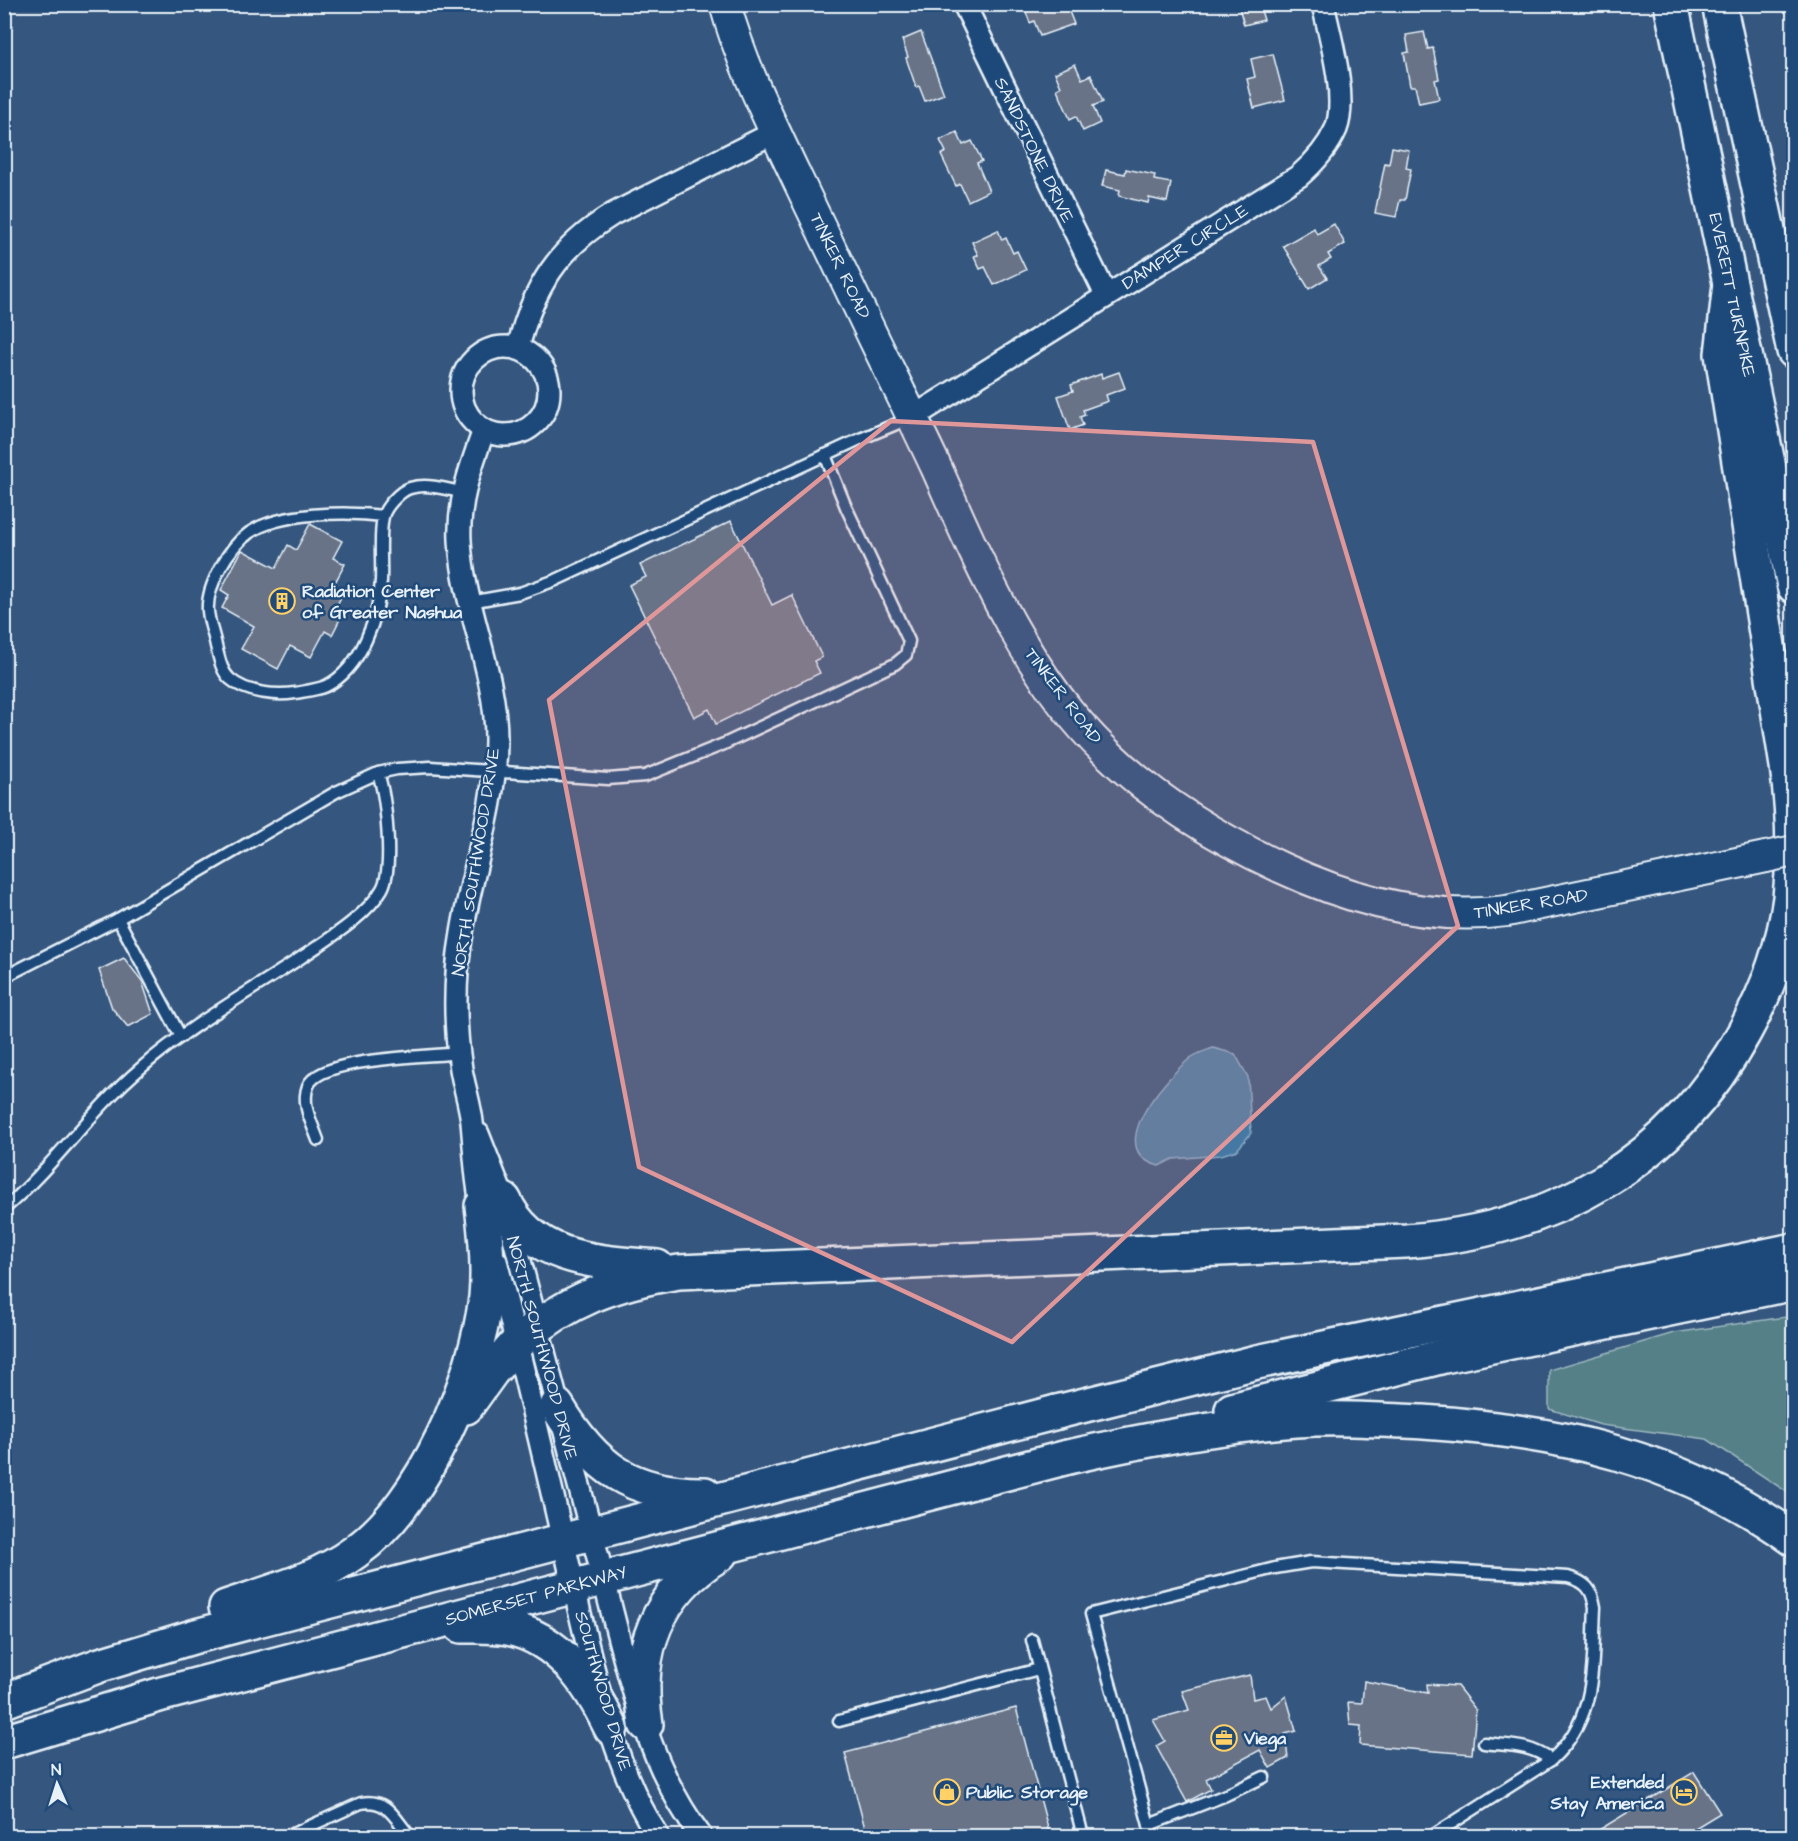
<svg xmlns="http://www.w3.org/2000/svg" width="1798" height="1841" viewBox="0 0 1798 1841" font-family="'Architects Daughter',sans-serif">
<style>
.green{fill:#558087;stroke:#9eb8c0;stroke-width:1.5}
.water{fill:#4478a2;stroke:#86a8c4;stroke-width:1.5}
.building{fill:#687388;stroke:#e8f1f8;stroke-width:1.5}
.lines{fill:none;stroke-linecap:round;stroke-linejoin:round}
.lane-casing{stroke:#e8f1f8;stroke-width:15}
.street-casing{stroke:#e8f1f8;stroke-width:26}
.secondary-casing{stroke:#e8f1f8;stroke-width:34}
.primary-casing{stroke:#e8f1f8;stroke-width:38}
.highway-casing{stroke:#e8f1f8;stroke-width:38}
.lane{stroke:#1f4a7a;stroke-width:10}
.street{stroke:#1f4a7a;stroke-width:21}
.secondary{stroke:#1f4a7a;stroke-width:30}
.primary{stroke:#1f4a7a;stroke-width:33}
.highway{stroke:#1f4a7a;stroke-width:33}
.secondary-bridge-casing{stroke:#e8f1f8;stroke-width:34;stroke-linecap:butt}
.secondary-bridge{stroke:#1f4a7a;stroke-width:30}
.marked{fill:#e0979a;fill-opacity:0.2;stroke:#e0979a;stroke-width:4.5;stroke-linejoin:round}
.labels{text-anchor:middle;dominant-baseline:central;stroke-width:5;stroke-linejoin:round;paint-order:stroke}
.street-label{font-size:18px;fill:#e8f1f8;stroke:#1f4a7a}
.poi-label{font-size:18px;font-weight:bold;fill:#e8f1f8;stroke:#1f4a7a;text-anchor:start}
</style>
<rect width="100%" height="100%" fill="#35567e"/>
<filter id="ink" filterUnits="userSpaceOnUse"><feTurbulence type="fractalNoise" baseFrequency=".0167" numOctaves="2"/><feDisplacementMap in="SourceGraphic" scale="12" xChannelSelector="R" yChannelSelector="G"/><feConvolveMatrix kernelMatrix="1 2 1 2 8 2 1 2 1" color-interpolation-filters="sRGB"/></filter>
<g filter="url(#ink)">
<!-- green -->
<path class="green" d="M 1793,1316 L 1793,1496 L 1707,1439 L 1601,1425 L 1549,1409 L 1549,1370 L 1674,1333 Z"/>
<!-- water -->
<path class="water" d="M 1213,1048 L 1235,1054 L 1248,1077 L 1251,1133 L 1237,1150 L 1221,1155 L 1173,1159 L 1159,1166 C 1101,1150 1165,1080 1188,1060 C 1194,1054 1205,1051 1213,1048 Z"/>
<!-- building -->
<g class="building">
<path d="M 1023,4 L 1066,4 L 1074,24 L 1040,36 L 1034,21 L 1030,23 Z"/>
<path d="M 1238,4 L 1259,4 L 1264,20 L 1244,25 Z"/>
<path d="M 921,32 L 944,94 L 925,101 L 919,86 L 916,87 L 906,58 L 908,57 L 902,40 Z"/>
<path d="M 1424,32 L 1428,49 L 1433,48 L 1439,79 L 1435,80 L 1439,99 L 1419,103 L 1415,86 L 1410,86 L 1404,53 L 1409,52 L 1406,35 Z"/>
<path d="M 1273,54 L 1285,100 L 1254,108 L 1247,79 L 1255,77 L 1251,59 Z"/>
<path d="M 1075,64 L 1082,79 L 1091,75 L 1103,102 L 1093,106 L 1100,123 L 1083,131 L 1076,116 L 1070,119 L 1057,89 L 1061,87 L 1055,73 Z"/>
<path d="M 957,132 L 963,145 L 972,141 L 982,161 L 977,163 L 989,191 L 968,201 L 960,184 L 956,186 L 941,155 L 946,152 L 940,140 Z"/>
<path d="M 1392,147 L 1409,150 L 1406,168 L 1411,169 L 1405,200 L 1400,200 L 1396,217 L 1375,213 L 1385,163 L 1389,164 Z"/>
<path d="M 1126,169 L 1155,175 L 1154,180 L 1171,183 L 1167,202 L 1149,198 L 1148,203 L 1119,196 L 1120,190 L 1102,186 L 1106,170 L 1125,174 Z"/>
<path d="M 1334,224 L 1345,244 L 1328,254 L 1331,259 L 1319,266 L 1327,278 L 1309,289 L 1283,246 L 1314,228 L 1317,234 Z"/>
<path d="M 998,230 L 1002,240 L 1006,238 L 1013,253 L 1017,251 L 1026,270 L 994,285 L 985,267 L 980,269 L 974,256 L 978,255 L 972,242 Z"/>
<path d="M 1119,372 L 1125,388 L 1106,395 L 1108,401 L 1083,410 L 1085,415 L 1080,417 L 1083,425 L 1070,430 L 1058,396 L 1073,391 L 1071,385 L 1101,374 L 1102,378 Z"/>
<path d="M 731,521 L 772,605 L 792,595 L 822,657 L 814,661 L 820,673 L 716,724 L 709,709 L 694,717 L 629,585 L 646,577 L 640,565 Z"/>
<path d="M 310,524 L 342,541 L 333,558 L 345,564 L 331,590 L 342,595 L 336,607 L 344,611 L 332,635 L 325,631 L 311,657 L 290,646 L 278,669 L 241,649 L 254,626 L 222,608 L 229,595 L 221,590 L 242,550 L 276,568 L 288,545 L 296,550 Z"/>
<path d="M 124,958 L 142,981 L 153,1014 L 128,1027 L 112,1008 L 99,970 Z"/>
<path d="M 1250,1675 L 1253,1699 L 1266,1696 L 1271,1708 L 1286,1696 L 1296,1731 L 1285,1734 L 1288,1758 L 1270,1768 L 1260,1750 L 1206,1779 L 1211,1789 L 1187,1802 L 1156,1746 L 1165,1741 L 1153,1720 L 1189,1710 L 1182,1691 Z"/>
<path d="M 1364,1681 L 1428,1693 L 1427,1684 L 1457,1686 L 1476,1710 L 1472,1754 L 1360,1745 L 1361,1726 L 1350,1725 L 1348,1702 L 1362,1703 Z"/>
<path d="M 1016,1708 L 1049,1832 L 1032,1836 L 867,1836 L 845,1753 Z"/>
<path d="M 1694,1772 L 1720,1813 L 1682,1836 L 1589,1836 Z"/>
</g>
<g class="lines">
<!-- lane casing -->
<g class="lane-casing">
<g id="lane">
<path d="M 383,516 C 347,511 279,512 249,533 C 229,547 206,586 208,611 C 209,623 214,635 216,646 C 219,657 221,671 230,679 C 246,693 276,696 295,693 C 306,691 316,690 326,686 C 361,669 379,616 381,581 C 382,564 379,533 383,517 C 385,507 400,491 410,488 C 427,483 447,489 464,493"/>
<path d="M 470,602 L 520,593 L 556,580 L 860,439 L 911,418"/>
<path d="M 118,919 L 181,1037"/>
<path d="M 4,977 L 118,919 L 336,792 L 378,773 L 397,769 L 430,767 L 608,779 L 645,776 L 724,744 L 895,664 L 906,655 L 909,641 L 846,507 L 825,455"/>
<path d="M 318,1140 C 312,1123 301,1104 308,1086 C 319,1057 429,1057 459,1053"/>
<path d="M 4,1209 C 54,1166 91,1110 141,1068 C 190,1025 248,993 302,957 C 327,940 367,916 382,889 C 394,868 386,797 378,773"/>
<path d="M 1032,1640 L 1083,1836"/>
<path d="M 839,1721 L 1039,1669"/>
<path d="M 1484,1743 C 1511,1746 1529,1744 1551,1760"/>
<path d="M 1149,1825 L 1226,1795 L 1264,1777"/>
<path d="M 288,1836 L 361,1803 C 388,1798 395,1819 410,1836"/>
<path d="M 1152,1836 L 1091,1614 L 1275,1568 L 1311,1562 L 1568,1577 C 1586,1582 1592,1589 1595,1607 C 1592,1665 1598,1718 1551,1760 L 1432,1836"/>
</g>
</g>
<!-- street casing -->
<g class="street-casing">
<g id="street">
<path d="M 964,4 L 1106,295"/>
<circle cx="505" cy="391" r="44"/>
<path d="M 518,348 C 533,287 559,247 613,214 L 775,132"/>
<path d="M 913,417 L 1299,176 C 1314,163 1328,147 1336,129 C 1348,98 1330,37 1323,4"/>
<path d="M 484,430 C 471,466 458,501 460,540 C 463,608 497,672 496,741 C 496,806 472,869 462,933 C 454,978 454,1023 461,1069 C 464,1087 470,1104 472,1122 C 475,1154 476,1185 484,1217"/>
<path d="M 478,1134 L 504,1200 C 536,1323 568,1446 601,1569 C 625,1659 644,1761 701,1836"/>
<path d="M 496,1261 C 523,1365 547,1470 571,1575 C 591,1658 611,1765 658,1836"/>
</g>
</g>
<!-- secondary casing -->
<g class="secondary-casing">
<path id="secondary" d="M 725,4 C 741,63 768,117 794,172 C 821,228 848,284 875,341 C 896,384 917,426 937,469 C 980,566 1027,676 1105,751 C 1156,801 1217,838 1282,868 C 1353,901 1429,921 1507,911 L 1766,857"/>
</g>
<!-- primary casing -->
<g class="primary-casing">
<g id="primary">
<path d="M 557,1406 C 594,1468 632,1495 705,1494"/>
<path d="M 466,1407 L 492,1371 L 517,1343"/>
<path d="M 226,1607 C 270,1592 317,1580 355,1552 C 424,1503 476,1379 486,1297 C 489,1266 486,1236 482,1206"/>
<path d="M 461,1626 C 477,1626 492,1625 508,1628 C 559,1638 590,1684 611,1728"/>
<path d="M 4,1701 L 100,1665 L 196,1636 L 1057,1412"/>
<path d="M 646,1724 C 634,1652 657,1592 720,1554"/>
<path d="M 4,1742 L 162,1694 L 1068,1457"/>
</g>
</g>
<!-- highway casing -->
<g class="highway-casing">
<g id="highway">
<path d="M 1671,4 L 1794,586"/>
<path d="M 1719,4 L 1794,351"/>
<path d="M 504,1200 C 532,1261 598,1262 657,1267"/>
<path d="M 517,1343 C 567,1300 615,1282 679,1272 L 1406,1241 C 1553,1231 1674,1162 1745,1031 C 1767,991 1784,944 1790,898 C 1795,854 1793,810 1787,766 L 1722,354 L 1730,284"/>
<path d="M 1232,1410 L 1444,1356 L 1794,1283"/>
<path d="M 1057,1412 L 1257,1362 L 1794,1250"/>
<path d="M 1068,1457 C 1143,1440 1220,1426 1296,1420 C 1339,1417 1381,1420 1423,1422 C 1559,1431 1681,1457 1794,1539"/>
</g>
</g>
<!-- lane -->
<use href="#lane" class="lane"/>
<!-- street -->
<use href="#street" class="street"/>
<!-- secondary -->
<use href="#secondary" class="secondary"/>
<!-- primary -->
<use href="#primary" class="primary"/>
<!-- highway -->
<use href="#highway" class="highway"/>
<!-- secondary-bridge casing -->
<g class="secondary-bridge-casing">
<path id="secondary-bridge" d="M 1766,857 L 1794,851"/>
</g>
<!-- secondary-bridge -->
<use href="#secondary-bridge" class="secondary-bridge"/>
</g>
</g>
<!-- marked area -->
<path class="marked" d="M 891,421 L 1313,442 L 1458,926 L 1012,1342 L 639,1167 L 549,700 Z"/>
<!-- icons -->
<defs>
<g id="building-ring" transform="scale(1.35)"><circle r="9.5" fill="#1f4a7a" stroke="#ffd166" stroke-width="1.5"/><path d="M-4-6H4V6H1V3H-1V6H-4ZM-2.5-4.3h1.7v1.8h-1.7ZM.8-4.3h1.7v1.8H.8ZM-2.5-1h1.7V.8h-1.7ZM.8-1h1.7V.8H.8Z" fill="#ffd166"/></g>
<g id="office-ring" transform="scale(1.35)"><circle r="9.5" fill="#1f4a7a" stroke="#ffd166" stroke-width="1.5"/><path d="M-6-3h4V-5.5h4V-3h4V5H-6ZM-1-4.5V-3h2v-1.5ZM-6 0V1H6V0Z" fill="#ffd166"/></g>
<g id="shop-ring" transform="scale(1.35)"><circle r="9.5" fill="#1f4a7a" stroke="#ffd166" stroke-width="1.5"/><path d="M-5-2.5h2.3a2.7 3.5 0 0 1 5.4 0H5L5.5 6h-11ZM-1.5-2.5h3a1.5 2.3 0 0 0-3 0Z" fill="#ffd166"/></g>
<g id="hotel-ring" transform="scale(1.35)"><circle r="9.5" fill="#1f4a7a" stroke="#ffd166" stroke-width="1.5"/><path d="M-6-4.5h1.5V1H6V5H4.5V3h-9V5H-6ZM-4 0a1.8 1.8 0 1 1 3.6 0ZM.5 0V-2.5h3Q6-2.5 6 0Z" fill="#ffd166"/></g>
</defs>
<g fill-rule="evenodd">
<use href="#building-ring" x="282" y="601"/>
<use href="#office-ring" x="1224" y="1738"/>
<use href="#shop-ring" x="947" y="1792"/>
<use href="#hotel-ring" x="1684" y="1792"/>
</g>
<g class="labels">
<!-- street labels -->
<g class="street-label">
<text transform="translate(1034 150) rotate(64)">SANDSTONE DRIVE</text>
<text transform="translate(1185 247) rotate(-32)">DAMPER CIRCLE</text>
<text transform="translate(840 266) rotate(64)">TINKER ROAD</text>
<text transform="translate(1732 295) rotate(78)">EVERETT TURNPIKE</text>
<text transform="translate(1063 696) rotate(53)">TINKER ROAD</text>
<text transform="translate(476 862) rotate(-81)">NORTH SOUTHWOOD DRIVE</text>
<text transform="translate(1531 904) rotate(-9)">TINKER ROAD</text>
<text transform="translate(542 1348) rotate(75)">NORTH SOUTHWOOD DRIVE</text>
<text transform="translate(536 1596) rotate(-15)">SOMERSET PARKWAY</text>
<text transform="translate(603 1691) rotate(74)">SOUTHWOOD DRIVE</text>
</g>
<!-- poi labels -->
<g class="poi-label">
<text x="302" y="591">Radiation Center<tspan x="302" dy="21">of Greater Nashua</tspan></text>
<text x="1244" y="1738">Viega</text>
<text x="1664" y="1782" text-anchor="end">Extended<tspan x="1664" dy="21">Stay America</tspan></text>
<text x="966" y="1792">Public Storage</text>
</g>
</g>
<!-- margin -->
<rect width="1798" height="1841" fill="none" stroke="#1f4a7a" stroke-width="24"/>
<rect x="12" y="12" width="1774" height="1817" fill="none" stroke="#e8f1f8" stroke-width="2" filter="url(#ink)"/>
<!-- north arrow -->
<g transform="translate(57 1784) rotate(357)" stroke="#1f4a7a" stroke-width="4.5" paint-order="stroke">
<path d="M0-4.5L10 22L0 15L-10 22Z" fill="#e8f1f8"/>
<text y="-9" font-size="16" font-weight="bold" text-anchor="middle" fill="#e8f1f8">N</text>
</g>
</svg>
